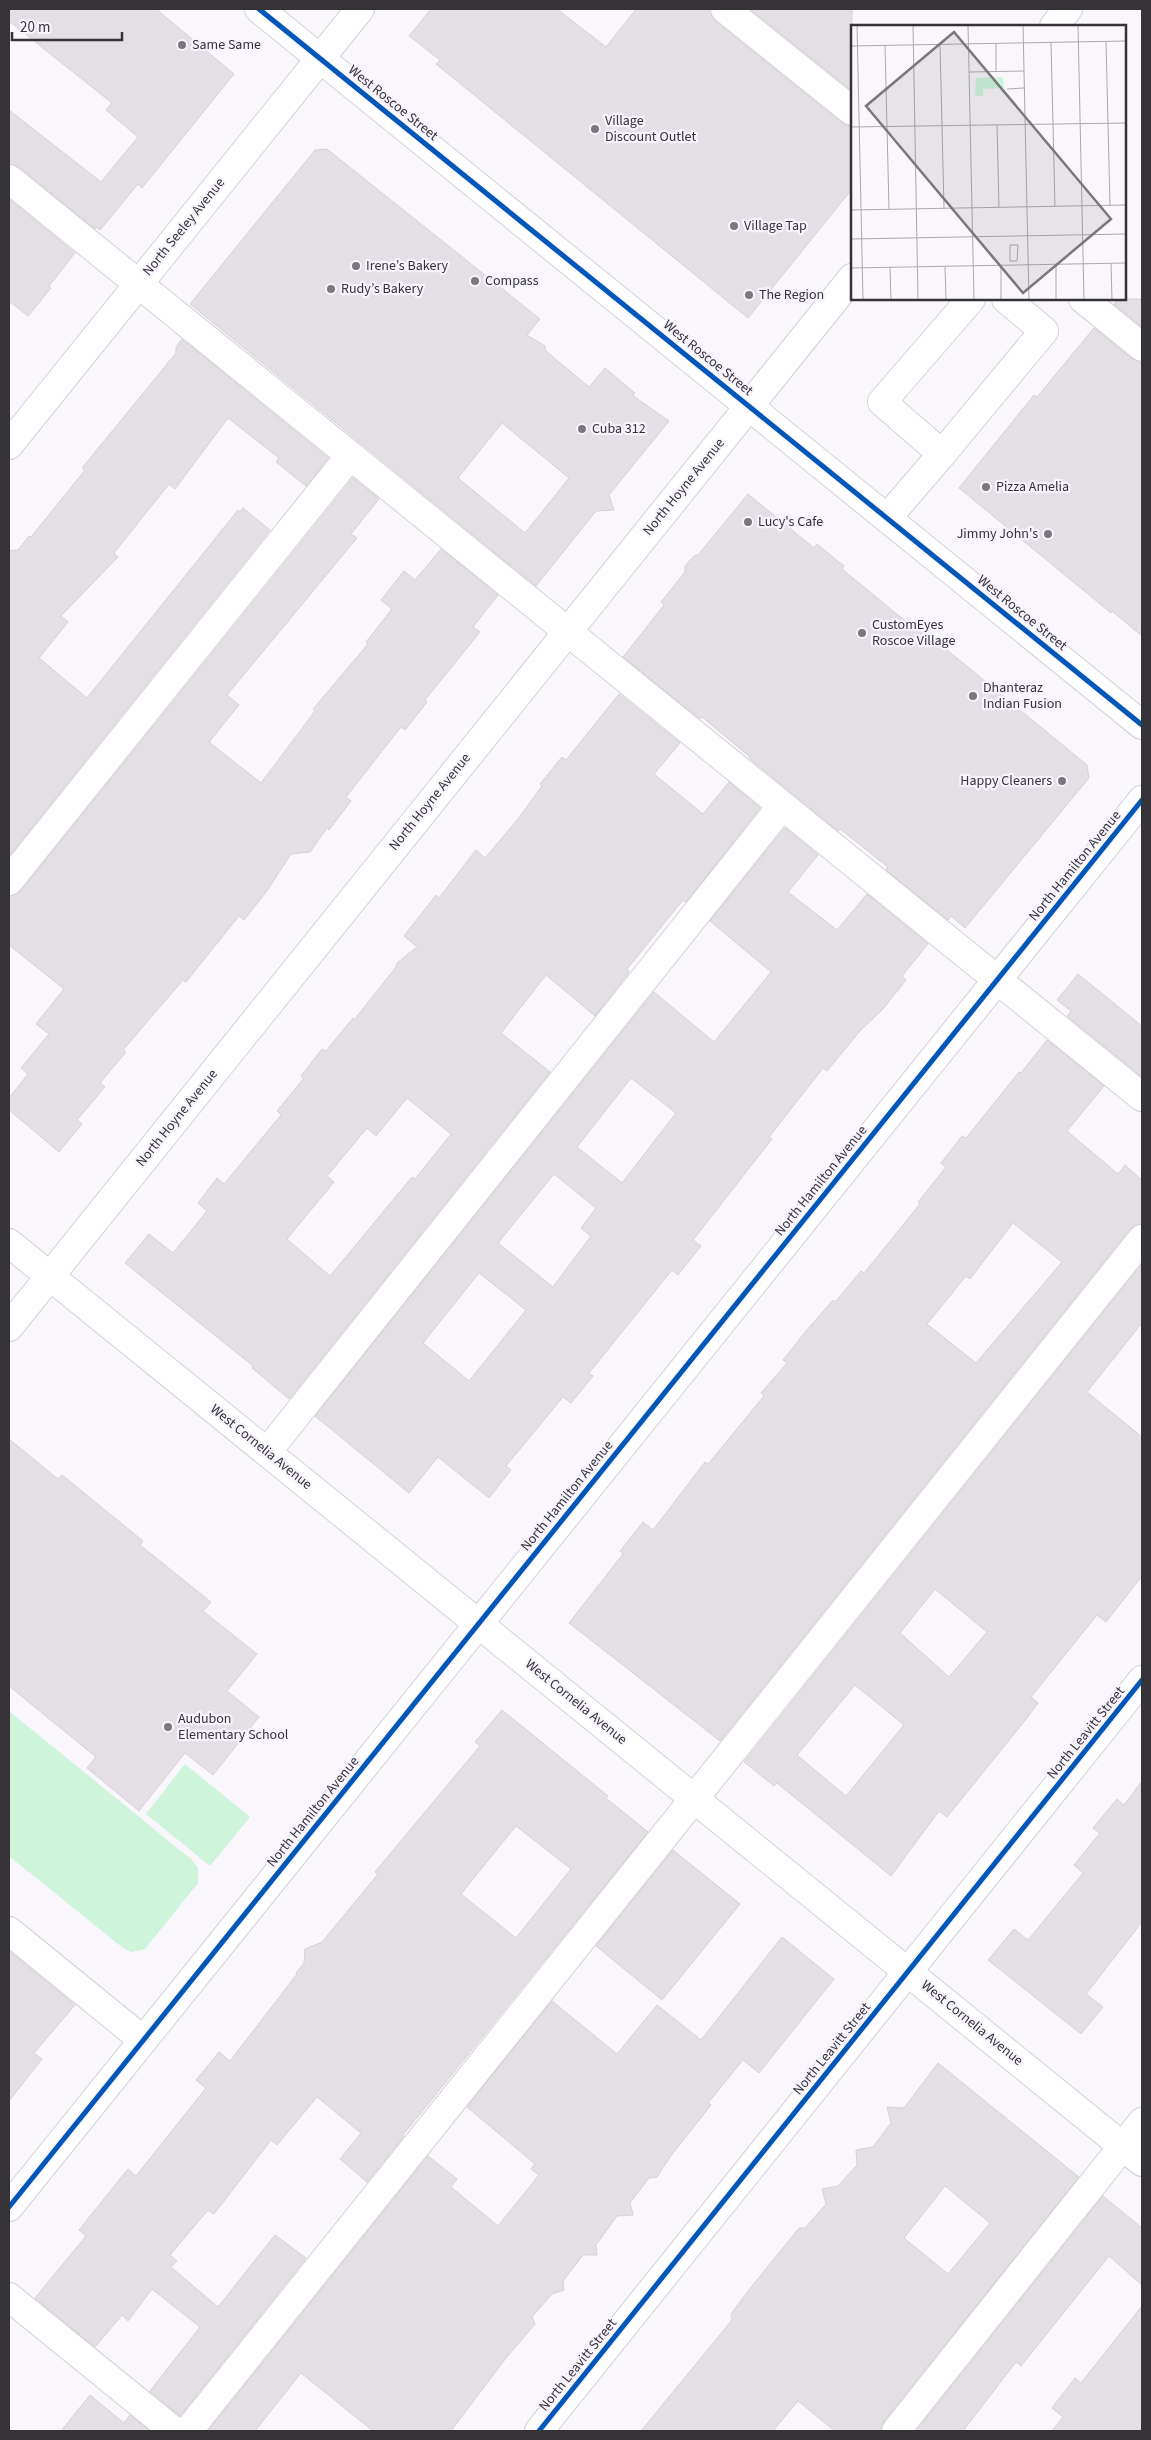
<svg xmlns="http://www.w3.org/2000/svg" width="1151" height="2440" viewBox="0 0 1151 2440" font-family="'Source Sans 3',sans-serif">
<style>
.green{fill:#cef5dc}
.building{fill:#e3dfe4;stroke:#d6d2d6;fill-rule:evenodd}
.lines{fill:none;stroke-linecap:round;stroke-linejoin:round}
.minor-casing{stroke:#d4d2d7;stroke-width:30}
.minor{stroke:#fefeff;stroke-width:28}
.cycleway-casing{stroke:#f8f4fe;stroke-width:8}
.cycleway{stroke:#0057b8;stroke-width:5}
.poi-dot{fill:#7a777d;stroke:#f8f4fe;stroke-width:2}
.labels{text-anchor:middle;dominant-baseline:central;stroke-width:4.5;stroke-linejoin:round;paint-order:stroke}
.poi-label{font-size:14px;fill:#353338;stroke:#f8f4fe;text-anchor:start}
.street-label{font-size:14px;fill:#353338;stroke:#f8f4fe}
.inset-road{fill:none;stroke:#aba8ae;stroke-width:1}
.view{fill:#7a777d;fill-opacity:0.15;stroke:#7a777d;stroke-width:2.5}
.inset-edge{fill:none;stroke:#353338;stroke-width:2.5}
</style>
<rect width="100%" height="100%" fill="#f9f6fc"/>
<!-- green -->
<g class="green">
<path d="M 9,1711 L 192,1860 L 198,1868 L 198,1883 L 145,1949 L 131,1952 L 123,1948 L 9,1856 Z"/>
<path d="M 185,1764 L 250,1817 L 210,1866 L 146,1814 Z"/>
</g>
<!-- building -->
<g class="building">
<path d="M 9,9 L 156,9 L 234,74 L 142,188 L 138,184 L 100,230 L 96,227 L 95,229 L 19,167 L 9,164 L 9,110 L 101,182 L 138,137 L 106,110 L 112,103 L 9,21 Z"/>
<path d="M 431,9 L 557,9 L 606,47 L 636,9 L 710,9 L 715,21 L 842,123 L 852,126 L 852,189 L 748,318 L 436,64 L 440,60 L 409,36 Z"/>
<path d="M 750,9 L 852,9 L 852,91 Z"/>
<path d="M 327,149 L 540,319 L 527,335 L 545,346 L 546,351 L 589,387 L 605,368 L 635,393 L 632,395 L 669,421 L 609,495 L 614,510 L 596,511 L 536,586 L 190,304 L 315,150 ZM 502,423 L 569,478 L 525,533 L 458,478 Z"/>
<path d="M 9,199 L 75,253 L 49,286 L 51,288 L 28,316 L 9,301 Z"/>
<path d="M 1118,299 L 1142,299 L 1142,327 L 1114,304 Z"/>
<path d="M 1094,328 L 1132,359 L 1142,362 L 1142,636 L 1112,611 L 1111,613 L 959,488 L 1034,395 L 1037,397 Z"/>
<path d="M 182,339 L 328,458 L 306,486 L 276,462 L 279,458 L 228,418 L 175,489 L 169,484 L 114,553 L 118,557 L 61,616 L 68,622 L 39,658 L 87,698 L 238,510 L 240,512 L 243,508 L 270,530 L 9,856 L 9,551 L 18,550 L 29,536 L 31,537 L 85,470 L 82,468 L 176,353 L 176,347 Z"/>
<path d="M 353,478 L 379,499 L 351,534 L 357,538 L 227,695 L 239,705 L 209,742 L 261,783 L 315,711 L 313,709 L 368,644 L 366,642 L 392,609 L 381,600 L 404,571 L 415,580 L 441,549 L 498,595 L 473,627 L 480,632 L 425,700 L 427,702 L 405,730 L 401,727 L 346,797 L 351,801 L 329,830 L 327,828 L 310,852 L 291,854 L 267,891 L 244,920 L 239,916 L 186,982 L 183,980 L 123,1050 L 126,1052 L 100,1083 L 105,1087 L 77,1120 L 82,1124 L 59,1152 L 9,1110 L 9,1098 L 28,1074 L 21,1068 L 49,1034 L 36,1024 L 64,989 L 9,945 L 9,896 L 21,891 Z"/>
<path d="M 748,494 L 814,548 L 817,544 L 844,566 L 842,569 L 909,624 L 912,621 L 1087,765 L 1089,778 L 965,928 L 951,916 L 948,920 L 886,870 L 888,867 L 840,829 L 838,831 L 749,758 L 750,757 L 702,717 L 700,719 L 623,657 L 664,605 L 661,602 L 685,572 L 685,566 L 694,556 L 698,555 Z"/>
<path d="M 619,694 L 680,743 L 654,774 L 703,814 L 729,782 L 760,808 L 686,902 L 683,900 L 627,969 L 629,972 L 595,1016 L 546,975 L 501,1033 L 550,1072 L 289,1399 L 252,1368 L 253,1366 L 125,1263 L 149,1234 L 173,1253 L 207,1211 L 198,1203 L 217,1178 L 224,1184 L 281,1115 L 277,1111 L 304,1078 L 301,1076 L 322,1049 L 326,1051 L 353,1018 L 354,1020 L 396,967 L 397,963 L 417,947 L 404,936 L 436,895 L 439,898 L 476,850 L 485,858 L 518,819 L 542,786 L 540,784 L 562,757 L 566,760 ZM 407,1098 L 451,1134 L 415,1179 L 412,1177 L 330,1276 L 287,1239 L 334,1182 L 327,1176 L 367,1128 L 376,1136 Z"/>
<path d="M 785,828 L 818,855 L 788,892 L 837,930 L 867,894 L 928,944 L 902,976 L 906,980 L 883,1009 L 860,1031 L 827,1071 L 823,1068 L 769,1137 L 772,1139 L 693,1240 L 701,1246 L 678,1275 L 672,1270 L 589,1373 L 593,1376 L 571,1403 L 563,1397 L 506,1466 L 511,1470 L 489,1498 L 438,1457 L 409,1493 L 315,1416 L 654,992 L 714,1042 L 771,972 L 710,921 ZM 631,1078 L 676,1113 L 622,1183 L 577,1147 ZM 554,1174 L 596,1208 L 581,1228 L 591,1236 L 553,1287 L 498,1243 ZM 479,1273 L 526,1310 L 469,1381 L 423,1343 Z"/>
<path d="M 1078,974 L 1142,1026 L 1142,1077 L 1067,1016 L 1071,1011 L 1057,1000 Z"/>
<path d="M 1047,1040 L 1104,1086 L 1067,1131 L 1118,1174 L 1125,1165 L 1142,1180 L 1142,1224 L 1130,1229 L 720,1741 L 569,1623 L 623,1554 L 620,1551 L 643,1522 L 653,1530 L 705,1462 L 708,1464 L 764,1396 L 761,1393 L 787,1363 L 783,1360 L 806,1331 L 833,1300 L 835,1302 L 861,1271 L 864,1273 L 920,1204 L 918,1202 L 946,1167 L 941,1163 L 962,1136 L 966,1138 L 1019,1072 L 1021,1073 ZM 1013,1223 L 1062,1262 L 976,1363 L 927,1324 L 966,1276 L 970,1279 Z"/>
<path d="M 1142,1264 L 1142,1323 L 1087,1392 L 1142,1437 L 1142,1576 L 1106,1622 L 1097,1615 L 1031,1697 L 1038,1703 L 1023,1723 L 947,1817 L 939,1811 L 891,1876 L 777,1783 L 774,1786 L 744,1762 ZM 935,1589 L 987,1632 L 949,1677 L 900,1633 ZM 855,1685 L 904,1725 L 846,1796 L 797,1755 Z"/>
<path d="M 9,1439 L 58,1479 L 62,1475 L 143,1541 L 140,1545 L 211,1602 L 203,1611 L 257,1654 L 227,1691 L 259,1717 L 213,1775 L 185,1753 L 139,1811 L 87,1768 L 96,1757 L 9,1686 Z"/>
<path d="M 502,1710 L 608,1796 L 606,1798 L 648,1832 L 403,2135 L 404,2136 L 367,2182 L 340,2159 L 361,2133 L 317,2097 L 277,2145 L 271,2140 L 214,2214 L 208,2210 L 170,2255 L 177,2261 L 171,2267 L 218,2307 L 275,2235 L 306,2258 L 180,2416 L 150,2391 L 200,2327 L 152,2289 L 128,2321 L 122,2315 L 95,2347 L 35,2298 L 86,2236 L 79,2230 L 128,2169 L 136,2176 L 206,2088 L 196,2080 L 219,2052 L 230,2061 L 297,1974 L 296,1973 L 304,1963 L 305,1949 L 322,1942 L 378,1874 L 375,1872 L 480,1746 L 475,1742 ZM 516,1826 L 571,1869 L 516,1938 L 461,1894 Z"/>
<path d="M 1142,1781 L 1142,1922 L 1086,1994 L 1103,2007 L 1081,2034 L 988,1960 L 1014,1929 L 1028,1940 L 1083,1873 L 1074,1865 L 1100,1833 L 1093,1828 L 1117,1799 L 1124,1805 Z"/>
<path d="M 673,1850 L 740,1904 L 662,2000 L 596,1946 Z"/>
<path d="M 782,1937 L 834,1979 L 759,2073 L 743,2060 L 708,2103 L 711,2105 L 670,2157 L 657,2177 L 649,2178 L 630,2203 L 633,2215 L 617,2216 L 596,2245 L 597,2255 L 583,2255 L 563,2281 L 564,2290 L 552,2294 L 532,2317 L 535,2324 L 506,2358 L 451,2431 L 373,2431 L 301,2373 L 255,2431 L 208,2431 L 428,2156 L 457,2179 L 451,2187 L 498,2226 L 539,2175 L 531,2169 L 535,2164 L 467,2107 L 552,2001 L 617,2054 L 657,2005 L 701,2040 Z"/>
<path d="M 9,1951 L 75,2005 L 34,2053 L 42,2059 L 9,2101 Z"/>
<path d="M 938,2063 L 1079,2177 L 884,2421 L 881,2431 L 835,2431 L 798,2401 L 773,2431 L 641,2431 L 732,2320 L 731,2314 L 748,2291 L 799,2228 L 805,2228 L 826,2204 L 822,2189 L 838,2186 L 857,2165 L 856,2150 L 873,2147 L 891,2123 L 887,2107 L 904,2108 ZM 945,2186 L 990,2223 L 948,2274 L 904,2238 Z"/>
<path d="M 1103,2196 L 1142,2228 L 1142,2285 L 1109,2256 L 1021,2366 L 1016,2362 L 963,2431 L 916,2431 Z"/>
<path d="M 1142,2306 L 1142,2431 L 1052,2431 L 1063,2417 L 1052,2408 L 1075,2378 L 1081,2383 Z"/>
<path d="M 90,2395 L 124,2423 L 130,2415 L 150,2431 L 61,2431 Z"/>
</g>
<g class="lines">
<!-- minor casing -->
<g class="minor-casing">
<g id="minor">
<path d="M 259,9 L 1142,725"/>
<path d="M 725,9 L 852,111"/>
<path d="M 1054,26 L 1068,9"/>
<path d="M 9,179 L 1142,1097"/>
<path d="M 971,299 L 882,402 L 942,454 L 1044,331 L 1006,299"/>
<path d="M 1083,299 L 1142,347"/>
<path d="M 9,445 L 360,9"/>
<path d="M 887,518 L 942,454"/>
<path d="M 9,881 L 350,456"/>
<path d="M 9,1243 L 1142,2162"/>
<path d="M 9,1327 L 852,278"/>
<path d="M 267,1452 L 782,806"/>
<path d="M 9,1931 L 143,2040"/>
<path d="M 9,2207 L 1142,800"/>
<path d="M 9,2297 L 174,2431"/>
<path d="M 188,2431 L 1142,1239"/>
<path d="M 539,2431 L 1142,1680"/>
<path d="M 896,2431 L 1142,2122"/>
</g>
</g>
<!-- minor -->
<use href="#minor" class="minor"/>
<!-- cycleway casing -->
<g class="cycleway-casing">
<g id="cycleway">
<path d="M 259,9 L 1142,725"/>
<path d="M 9,2207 L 1142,800"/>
<path d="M 539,2431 L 1142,1680"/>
</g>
</g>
<!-- cycleway -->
<use href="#cycleway" class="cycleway"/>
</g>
<!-- markers -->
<g class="poi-dot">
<circle cx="182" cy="45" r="5"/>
<circle cx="595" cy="129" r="5"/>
<circle cx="734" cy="226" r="5"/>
<circle cx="356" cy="266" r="5"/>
<circle cx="475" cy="281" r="5"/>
<circle cx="331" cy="289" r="5"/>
<circle cx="749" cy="295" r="5"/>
<circle cx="582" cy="429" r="5"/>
<circle cx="986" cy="487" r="5"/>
<circle cx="748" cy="522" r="5"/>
<circle cx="1048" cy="534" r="5"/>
<circle cx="862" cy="633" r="5"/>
<circle cx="973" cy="696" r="5"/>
<circle cx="1062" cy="781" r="5"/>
<circle cx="168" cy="1727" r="5"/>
</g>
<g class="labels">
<!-- poi labels -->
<g class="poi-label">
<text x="192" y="45">Same Same</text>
<text x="605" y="121">Village<tspan x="605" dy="16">Discount Outlet</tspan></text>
<text x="744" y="226">Village Tap</text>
<text x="366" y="266">Irene’s Bakery</text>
<text x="485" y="281">Compass</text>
<text x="341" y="289">Rudy’s Bakery</text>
<text x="759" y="295">The Region</text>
<text x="592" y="429">Cuba 312</text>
<text x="996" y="487">Pizza Amelia</text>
<text x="758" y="522">Lucy's Cafe</text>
<text x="1038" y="534" text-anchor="end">Jimmy John's</text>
<text x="872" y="625">CustomEyes<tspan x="872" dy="16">Roscoe Village</tspan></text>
<text x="983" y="688">Dhanteraz<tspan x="983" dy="16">Indian Fusion</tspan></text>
<text x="1052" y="781" text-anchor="end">Happy Cleaners</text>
<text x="178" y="1719">Audubon<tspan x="178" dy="16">Elementary School</tspan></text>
</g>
<!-- street labels -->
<g class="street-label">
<text transform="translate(393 103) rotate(39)">West Roscoe Street</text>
<text transform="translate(184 227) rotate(-51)">North Seeley Avenue</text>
<text transform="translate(708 358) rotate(39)">West Roscoe Street</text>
<text transform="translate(684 487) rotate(-51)">North Hoyne Avenue</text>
<text transform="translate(1022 613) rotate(39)">West Roscoe Street</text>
<text transform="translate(430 802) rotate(-51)">North Hoyne Avenue</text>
<text transform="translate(1075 866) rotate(-51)">North Hamilton Avenue</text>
<text transform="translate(177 1118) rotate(-51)">North Hoyne Avenue</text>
<text transform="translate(821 1181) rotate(-51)">North Hamilton Avenue</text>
<text transform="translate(261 1447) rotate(39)">West Cornelia Avenue</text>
<text transform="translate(567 1496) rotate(-51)">North Hamilton Avenue</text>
<text transform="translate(576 1702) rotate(39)">West Cornelia Avenue</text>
<text transform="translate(1086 1733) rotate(-51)">North Leavitt Street</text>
<text transform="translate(313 1812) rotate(-51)">North Hamilton Avenue</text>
<text transform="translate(972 2023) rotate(39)">West Cornelia Avenue</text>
<text transform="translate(832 2049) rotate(-51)">North Leavitt Street</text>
<text transform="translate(578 2365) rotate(-51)">North Leavitt Street</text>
</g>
</g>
<!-- overview -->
<g transform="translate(851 25)">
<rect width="275" height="275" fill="#f9f6fc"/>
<path d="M 152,52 L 153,63 L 132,64 L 132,71 L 124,71 L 125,53 Z" fill="#cef5dc"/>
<path class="inset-road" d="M 6,0 L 12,275M 62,0 L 67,275M 117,0 L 123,275M 172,0 L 178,275M 227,0 L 233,275M 255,16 L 259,181M 200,17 L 204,182M 145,18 L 145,47M 89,19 L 93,183M 34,20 L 38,184M 0,21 L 275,16M 118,47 L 173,46M 156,64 L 173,63M 146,100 L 148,182M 0,102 L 275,98M 0,185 L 275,180M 0,214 L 275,209M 159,220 L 167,220 L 166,236 L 159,236 ZM 260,239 L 261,275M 205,240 L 205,275M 150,241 L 150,275M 39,242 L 40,275M 94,242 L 95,275M 0,243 L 275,238"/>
<path class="view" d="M 103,7 L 260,194 L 172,268 L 15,81 Z"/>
<rect width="275" height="275" class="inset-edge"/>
</g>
<!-- border -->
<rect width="1151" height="2440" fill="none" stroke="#353338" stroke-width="20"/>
<!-- scale -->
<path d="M12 32v8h110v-8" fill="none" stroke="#353338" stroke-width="2.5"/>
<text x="20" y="32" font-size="15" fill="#353338" stroke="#f8f4fe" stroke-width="4" paint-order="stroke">20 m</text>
</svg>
